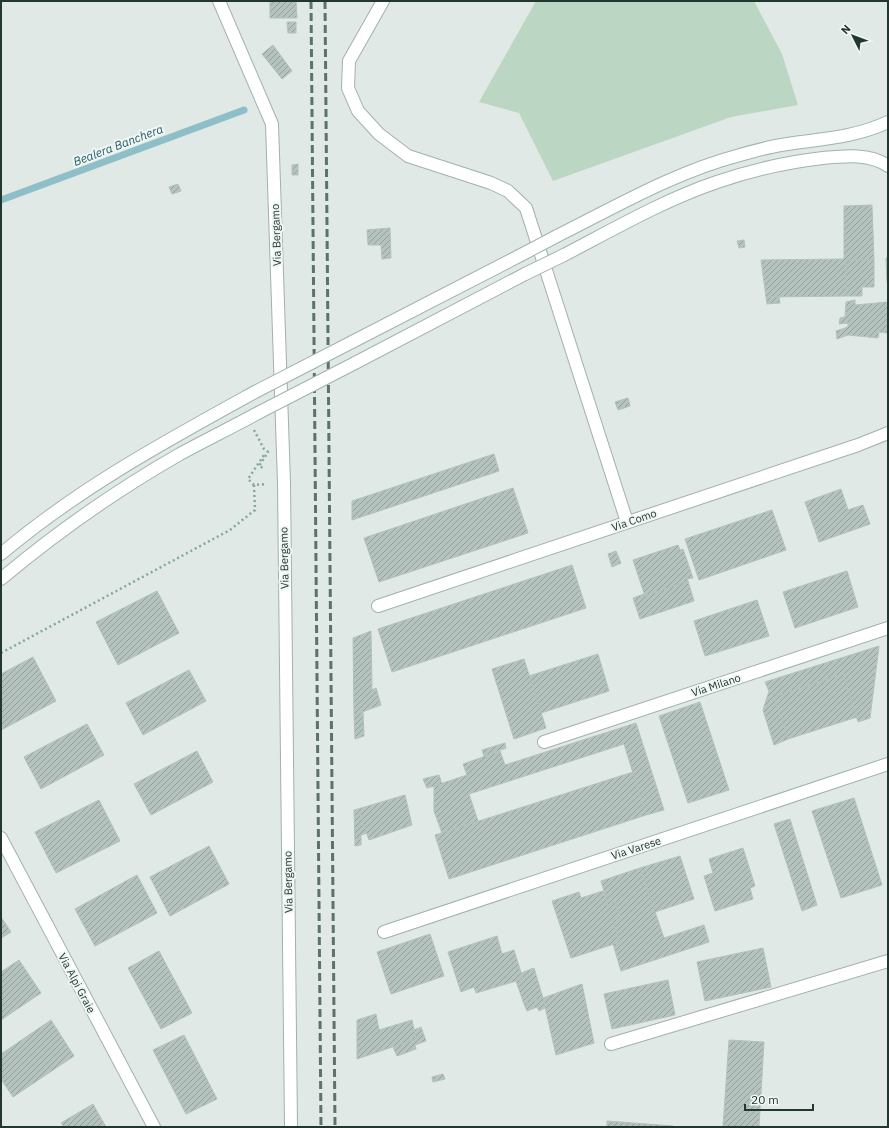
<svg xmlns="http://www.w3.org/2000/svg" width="889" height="1128" viewBox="0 0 889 1128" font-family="'IBM Plex Sans',sans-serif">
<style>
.green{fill:#bbd7c3}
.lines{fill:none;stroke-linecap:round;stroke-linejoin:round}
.stream{stroke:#8ebec7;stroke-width:7}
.building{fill:url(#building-hatch);stroke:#b3c1bb}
.minor-casing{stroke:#a4b0ab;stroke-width:14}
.secondary-casing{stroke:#a0b3ac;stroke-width:14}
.path{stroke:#84a89d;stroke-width:2.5;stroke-dasharray:2 3;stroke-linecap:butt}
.minor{stroke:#fff;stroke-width:12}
.secondary{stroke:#fff;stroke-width:12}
.rail{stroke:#5d726d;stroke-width:3;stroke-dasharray:8 4;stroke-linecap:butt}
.secondary-bridge-casing{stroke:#a0b3ac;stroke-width:14;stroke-linecap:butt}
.path-bridge{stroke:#84a89d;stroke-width:2.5;stroke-dasharray:2 3;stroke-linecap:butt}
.secondary-bridge{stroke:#fff;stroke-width:12}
.labels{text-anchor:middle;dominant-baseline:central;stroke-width:4;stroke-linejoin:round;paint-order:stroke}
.street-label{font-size:11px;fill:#233731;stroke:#f0f6f3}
.water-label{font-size:12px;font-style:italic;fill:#255e6a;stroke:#f0f6f3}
</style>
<defs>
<pattern id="building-hatch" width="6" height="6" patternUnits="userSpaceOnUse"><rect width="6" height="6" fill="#b5c3be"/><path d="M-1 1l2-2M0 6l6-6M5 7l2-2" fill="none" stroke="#939f9b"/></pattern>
</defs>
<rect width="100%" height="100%" fill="#e0e9e5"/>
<!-- green -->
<path class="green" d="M 536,1 L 754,1 L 782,54 L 798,105 L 731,117 L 553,181 L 519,113 L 479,102 Z"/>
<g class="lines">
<!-- stream -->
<path class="stream" d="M 1,200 L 244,110"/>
</g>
<!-- building -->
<g class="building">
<path d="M 270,1 L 296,1 L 297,18 L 270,18 Z"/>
<path d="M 287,22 L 296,22 L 296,33 L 288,33 Z"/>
<path d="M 273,45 L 292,71 L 282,79 L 262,54 Z"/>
<path d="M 298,164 L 298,175 L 292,175 L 292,165 Z"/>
<path d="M 178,184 L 181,191 L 172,194 L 169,187 Z"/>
<path d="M 872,205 L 874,260 L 846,260 L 846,296 L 766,297 L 761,260 L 844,259 L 844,206 Z"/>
<path d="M 390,228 L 391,258 L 382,259 L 381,245 L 368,245 L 367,230 Z"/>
<path d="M 744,240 L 745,247 L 739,248 L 737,241 Z"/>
<path d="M 886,258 L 888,258 L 888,282 L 887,282 Z"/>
<path d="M 846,260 L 874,260 L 874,287 L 862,287 L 862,296 L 846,296 Z"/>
<path d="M 766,297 L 779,297 L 780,303 L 767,304 Z"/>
<path d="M 855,300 L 855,305 L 888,302 L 888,333 L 879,332 L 878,338 L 848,335 L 837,339 L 836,331 L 848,327 L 848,323 L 839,324 L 840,318 L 845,317 L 846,302 Z"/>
<path d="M 628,398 L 630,406 L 618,410 L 615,402 Z"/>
<path d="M 494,454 L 499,471 L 352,520 L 352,501 Z"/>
<path d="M 513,488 L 528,533 L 379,582 L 364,538 Z"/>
<path d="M 841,489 L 848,510 L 863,505 L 870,524 L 819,542 L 805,502 Z"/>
<path d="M 772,510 L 786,550 L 699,580 L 685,539 Z"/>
<path d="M 678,545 L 680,550 L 683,549 L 693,578 L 687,579 L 688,581 L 645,596 L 633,560 Z"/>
<path d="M 616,551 L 621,563 L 612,567 L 608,554 Z"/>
<path d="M 572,565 L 586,608 L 392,672 L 378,629 Z"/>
<path d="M 847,571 L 858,607 L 795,628 L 783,592 Z"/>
<path d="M 688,581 L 694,601 L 640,619 L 633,598 L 644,594 L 645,596 Z"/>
<path d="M 157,591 L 179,633 L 118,665 L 96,622 Z"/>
<path d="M 757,600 L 769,636 L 705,656 L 694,621 Z"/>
<path d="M 371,631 L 372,690 L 376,688 L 381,705 L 354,715 L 353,638 Z"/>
<path d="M 879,646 L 870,718 L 858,722 L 843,674 L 774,697 L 788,739 L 774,745 L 763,710 L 769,691 L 765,682 Z"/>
<path d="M 598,654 L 609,691 L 541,713 L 529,676 Z"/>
<path d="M 33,657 L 56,701 L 1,730 L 1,674 Z"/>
<path d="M 524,659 L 546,728 L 514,739 L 492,669 Z"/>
<path d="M 189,670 L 206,701 L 143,735 L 126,703 Z"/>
<path d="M 843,674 L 857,717 L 788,739 L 774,697 Z"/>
<path d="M 700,702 L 729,790 L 688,803 L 659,716 Z"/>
<path d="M 363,712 L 364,736 L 355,739 L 354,715 Z"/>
<path d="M 636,723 L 664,810 L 646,815 L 624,744 L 469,794 L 478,821 L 442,833 L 434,811 L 434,786 L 467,775 L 463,764 L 500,751 L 505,765 Z"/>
<path d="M 87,724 L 104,755 L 41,789 L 24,757 Z"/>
<path d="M 505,743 L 506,748 L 484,756 L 482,750 Z"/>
<path d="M 197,751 L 213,782 L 151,815 L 134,784 Z"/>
<path d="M 633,772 L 646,815 L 449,879 L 435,835 Z"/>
<path d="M 439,775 L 442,784 L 427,788 L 423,779 Z"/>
<path d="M 405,795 L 412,825 L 369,840 L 358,809 Z"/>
<path d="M 854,798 L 882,885 L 841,898 L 812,811 Z"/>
<path d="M 99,800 L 120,841 L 56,873 L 35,832 Z"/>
<path d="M 358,809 L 367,833 L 361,835 L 361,845 L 355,846 L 354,810 Z"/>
<path d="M 790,819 L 817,905 L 802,911 L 774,824 Z"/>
<path d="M 209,846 L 229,884 L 170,916 L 150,877 Z"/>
<path d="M 743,848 L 755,886 L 750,888 L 753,899 L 715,911 L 704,876 L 713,873 L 709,859 Z"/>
<path d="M 680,856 L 694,899 L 655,912 L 640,868 Z"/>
<path d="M 640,868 L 664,938 L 704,925 L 709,942 L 621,971 L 613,944 L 620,942 L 612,920 L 620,918 L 615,902 L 608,905 L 601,881 Z"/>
<path d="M 137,875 L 157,913 L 95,946 L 75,909 Z"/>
<path d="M 603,891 L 608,905 L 615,902 L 620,918 L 612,920 L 620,942 L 571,958 L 552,901 L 579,892 L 581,898 Z"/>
<path d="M 1,917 L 11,932 L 1,938 Z"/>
<path d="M 430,934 L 444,976 L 391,994 L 377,952 Z"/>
<path d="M 497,936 L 502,954 L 514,950 L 523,979 L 476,993 L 474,987 L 461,992 L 448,952 Z"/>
<path d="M 763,948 L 771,987 L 705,1001 L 697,962 Z"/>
<path d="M 159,951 L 192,1013 L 161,1029 L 128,968 Z"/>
<path d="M 19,960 L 41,993 L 1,1020 L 1,972 Z"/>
<path d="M 534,968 L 543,998 L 524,1004 L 516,981 L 523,979 L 521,973 Z"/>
<path d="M 668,980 L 675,1015 L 612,1029 L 604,994 Z"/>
<path d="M 582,984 L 594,1043 L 556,1055 L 543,998 Z"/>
<path d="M 543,998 L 545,1008 L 539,1011 L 537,1007 L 527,1011 L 524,1004 Z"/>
<path d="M 376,1014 L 379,1030 L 412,1020 L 416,1039 L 357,1059 L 357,1020 Z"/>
<path d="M 51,1020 L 74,1056 L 13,1097 L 1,1079 L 1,1054 Z"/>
<path d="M 421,1027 L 426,1041 L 415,1045 L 416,1049 L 397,1056 L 393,1047 L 416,1039 L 414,1030 Z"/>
<path d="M 184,1035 L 217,1099 L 186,1114 L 153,1050 Z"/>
<path d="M 729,1040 L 764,1042 L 759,1127 L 723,1127 Z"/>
<path d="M 443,1074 L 445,1079 L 433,1082 L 432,1077 Z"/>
<path d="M 93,1104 L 106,1127 L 64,1127 L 61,1123 Z"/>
<path d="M 607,1121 L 673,1126 L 673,1127 L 607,1127 Z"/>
</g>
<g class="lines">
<!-- minor casing -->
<g class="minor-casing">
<g id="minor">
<path d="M 219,1 L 272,124 L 284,483 L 291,1127"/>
<path d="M 383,1 L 349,61 L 348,88 L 358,111 L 379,134 L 408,156 L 491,183 L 508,191 L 526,208 L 627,522"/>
<path d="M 378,606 L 858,445 L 888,433"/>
<path d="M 544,742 L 888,628"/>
<path d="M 1,838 L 154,1127"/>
<path d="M 384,932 L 888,764"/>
<path d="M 611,1044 L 888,961"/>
</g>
</g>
<!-- secondary casing -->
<g class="secondary-casing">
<g id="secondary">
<path d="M 557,236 C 617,206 675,172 740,155 C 754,151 768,147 781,145 C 818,139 854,138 888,122"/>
<path d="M 564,255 C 614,229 664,200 717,182 C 752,170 787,162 823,158 C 844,156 870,153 888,166"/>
<path d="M 352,342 L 519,256"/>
<path d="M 355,363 L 525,274"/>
<path d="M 1,554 C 79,488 166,441 255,392"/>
<path d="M 1,579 C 57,532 117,490 180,454 C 206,440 232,427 258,413"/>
</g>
</g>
<!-- path -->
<g class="path">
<path d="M 254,485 L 248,479 L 264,455 L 266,456"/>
<path d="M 1,653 L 230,530 L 255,510 L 254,485 L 267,484"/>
</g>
<!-- minor -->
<use href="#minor" class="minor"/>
<!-- secondary -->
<use href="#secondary" class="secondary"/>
<!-- rail -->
<g class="rail">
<path d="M 311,1 L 321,1127"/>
<path d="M 325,1 L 335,1127"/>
</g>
<!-- secondary-bridge casing -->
<g class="secondary-bridge-casing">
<g id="secondary-bridge">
<path d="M 519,256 L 557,236"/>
<path d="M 525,274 L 564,255"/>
<path d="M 255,392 L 352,342"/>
<path d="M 258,413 L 355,363"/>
</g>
</g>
<!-- path-bridge -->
<path class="path-bridge" d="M 254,430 L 264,449 L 268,452 L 259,466 L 263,468"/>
<!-- secondary-bridge -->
<use href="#secondary-bridge" class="secondary-bridge"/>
</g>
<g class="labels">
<!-- street labels -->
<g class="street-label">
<text transform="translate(276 235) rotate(-92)">Via Bergamo</text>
<text transform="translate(634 520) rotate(-19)">Via Como</text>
<text transform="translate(284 558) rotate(-91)">Via Bergamo</text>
<text transform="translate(716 685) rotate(-18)">Via Milano</text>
<text transform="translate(636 848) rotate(-18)">Via Varese</text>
<text transform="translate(288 882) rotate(-91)">Via Bergamo</text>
<text transform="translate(77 983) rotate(62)">Via Alpi Graie</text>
</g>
<!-- water labels -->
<g class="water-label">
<text transform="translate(118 145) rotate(-21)">Bealera Banchera</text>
</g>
</g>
<!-- border -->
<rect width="889" height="1128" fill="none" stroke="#233731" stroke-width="4"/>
<!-- north arrow -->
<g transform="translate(853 36) rotate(312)" stroke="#f0f6f3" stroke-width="3" paint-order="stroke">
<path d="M0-3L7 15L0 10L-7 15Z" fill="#233731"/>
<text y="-6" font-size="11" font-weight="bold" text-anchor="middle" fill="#233731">N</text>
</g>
<!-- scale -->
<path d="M745 1104v6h68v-6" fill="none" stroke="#233731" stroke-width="2"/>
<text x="751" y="1104" font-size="12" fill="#233731" stroke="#f0f6f3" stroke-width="3" paint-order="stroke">20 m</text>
</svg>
